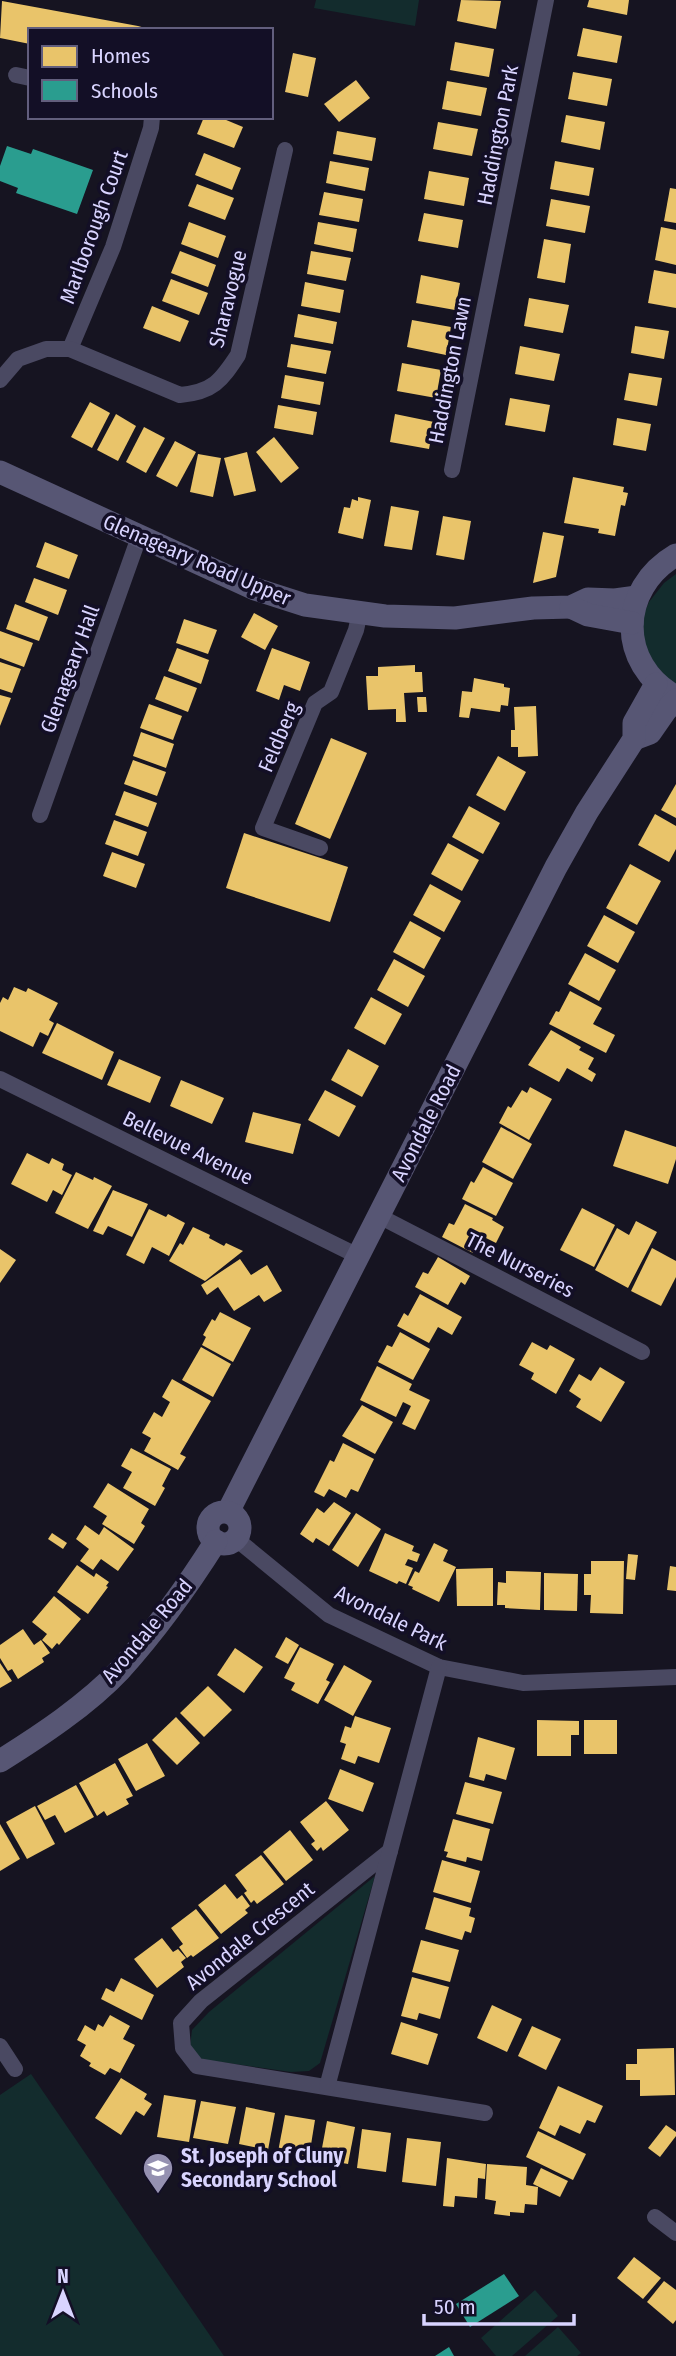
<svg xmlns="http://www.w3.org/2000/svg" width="676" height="2356" viewBox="0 0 676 2356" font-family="'Fira Sans Condensed',sans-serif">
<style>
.green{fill:#132c2d}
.homes{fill:#e9c46a}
.schools{fill:#2a9d8f}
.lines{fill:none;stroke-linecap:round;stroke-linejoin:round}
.street{stroke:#4a4962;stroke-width:16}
.secondary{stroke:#575674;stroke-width:23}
.labels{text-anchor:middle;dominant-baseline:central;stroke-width:7;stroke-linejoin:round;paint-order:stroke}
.street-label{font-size:21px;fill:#d9d4ff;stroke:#130f26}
.poi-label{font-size:21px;font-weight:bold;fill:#d9d4ff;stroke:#130f26;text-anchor:start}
</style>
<rect width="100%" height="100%" fill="#161421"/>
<!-- green -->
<g class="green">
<path d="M 316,0 L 419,0 L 415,26 L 314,8 Z"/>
<path d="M 676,574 L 676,688 L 645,653 L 641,620 L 649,602 L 664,583 Z"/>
<path d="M 375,1876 L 320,2063 L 309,2071 L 291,2072 L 199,2059 L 190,2046 L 192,2030 L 209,2012 Z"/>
<path d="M 31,2074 L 224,2356 L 0,2356 L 0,2095 Z"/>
<path d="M 535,2290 L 558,2316 L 512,2356 L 496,2356 L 481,2338 Z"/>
<path d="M 558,2327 L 581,2353 L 577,2356 L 525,2356 Z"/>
</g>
<!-- homes -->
<g class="homes">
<path d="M 461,0 L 501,1 L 496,29 L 457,21 Z"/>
<path d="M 589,0 L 629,0 L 627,15 L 587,7 Z"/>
<path d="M 2,1 L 138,26 L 152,30 L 30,30 L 30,44 L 0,38 Z"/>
<path d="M 583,28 L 622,36 L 617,63 L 577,56 Z"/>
<path d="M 455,42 L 494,49 L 489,77 L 450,70 Z"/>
<path d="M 293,53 L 316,58 L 308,97 L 285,92 Z"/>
<path d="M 573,72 L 612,79 L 607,106 L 568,99 Z"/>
<path d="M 356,80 L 370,98 L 339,122 L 324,104 Z"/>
<path d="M 447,81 L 487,88 L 481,116 L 442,109 Z"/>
<path d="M 566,115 L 605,122 L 600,150 L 561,142 Z"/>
<path d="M 204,117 L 219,117 L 243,127 L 234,148 L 197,134 Z"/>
<path d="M 438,122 L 478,129 L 472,156 L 433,149 Z"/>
<path d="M 337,131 L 376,138 L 372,161 L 333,154 Z"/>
<path d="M 204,153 L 241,168 L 232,190 L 195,175 Z"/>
<path d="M 330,161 L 369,168 L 365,191 L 326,183 Z"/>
<path d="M 555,161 L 594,168 L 589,196 L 550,189 Z"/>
<path d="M 429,171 L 469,178 L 464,206 L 424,199 Z"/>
<path d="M 197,184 L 234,198 L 225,220 L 188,206 Z"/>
<path d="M 670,188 L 676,189 L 676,223 L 664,221 Z"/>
<path d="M 324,192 L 363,199 L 359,222 L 319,215 Z"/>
<path d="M 551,199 L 590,206 L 585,233 L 546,226 Z"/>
<path d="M 424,213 L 463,220 L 458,248 L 418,241 Z"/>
<path d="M 189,222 L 226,236 L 218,258 L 181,244 Z"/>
<path d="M 318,222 L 357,229 L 353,252 L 314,244 Z"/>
<path d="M 661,227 L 676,230 L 676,265 L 655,260 Z"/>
<path d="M 544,239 L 571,244 L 565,283 L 537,278 Z"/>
<path d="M 180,251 L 216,265 L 208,287 L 171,273 Z"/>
<path d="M 311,251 L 351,258 L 346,281 L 307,274 Z"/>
<path d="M 654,270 L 676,274 L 676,308 L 648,303 Z"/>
<path d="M 421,275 L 460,283 L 455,310 L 416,303 Z"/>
<path d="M 171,279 L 208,293 L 199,315 L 162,301 Z"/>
<path d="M 305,282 L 344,290 L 340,313 L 301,306 Z"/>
<path d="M 529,298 L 569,305 L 563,333 L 524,326 Z"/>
<path d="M 152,306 L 189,321 L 180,342 L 143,328 Z"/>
<path d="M 298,314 L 337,322 L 333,344 L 294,337 Z"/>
<path d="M 412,320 L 451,327 L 446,355 L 407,347 Z"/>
<path d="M 635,326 L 669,331 L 664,359 L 631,353 Z"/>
<path d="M 291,344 L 331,351 L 326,374 L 287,367 Z"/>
<path d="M 520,346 L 560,354 L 554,381 L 515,374 Z"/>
<path d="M 402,363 L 441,370 L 436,398 L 397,391 Z"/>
<path d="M 629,373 L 662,378 L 657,406 L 624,400 Z"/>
<path d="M 285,375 L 324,382 L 320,405 L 281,398 Z"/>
<path d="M 510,398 L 550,405 L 545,432 L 505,425 Z"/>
<path d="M 90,402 L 110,413 L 92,448 L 71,437 Z"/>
<path d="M 278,405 L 317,412 L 313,435 L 274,428 Z"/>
<path d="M 116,414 L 136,426 L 118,461 L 97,450 Z"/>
<path d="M 395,414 L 434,422 L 429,449 L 390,442 Z"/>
<path d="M 617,418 L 651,424 L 646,451 L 613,445 Z"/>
<path d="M 144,427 L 165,438 L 146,473 L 126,462 Z"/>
<path d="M 274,437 L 299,468 L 281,483 L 256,452 Z"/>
<path d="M 175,441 L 196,452 L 177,487 L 156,476 Z"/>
<path d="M 247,452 L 256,491 L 234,496 L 224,458 Z"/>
<path d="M 198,454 L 221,458 L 213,497 L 190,492 Z"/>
<path d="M 573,477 L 624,487 L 623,492 L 628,493 L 625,506 L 621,505 L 615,536 L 598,533 L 599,529 L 564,523 Z"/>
<path d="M 358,497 L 371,500 L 363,539 L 338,533 L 344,507 L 350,508 L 352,499 L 358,501 Z"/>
<path d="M 391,506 L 419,511 L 412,550 L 384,546 Z"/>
<path d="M 443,516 L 471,521 L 464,560 L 436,555 Z"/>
<path d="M 543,532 L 564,536 L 556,577 L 533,583 Z"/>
<path d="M 45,542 L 78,555 L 69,579 L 36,567 Z"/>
<path d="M 34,578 L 67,590 L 58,615 L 25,602 Z"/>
<path d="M 15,604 L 48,617 L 39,641 L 6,629 Z"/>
<path d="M 254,613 L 278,626 L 265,650 L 241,637 Z"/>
<path d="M 184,619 L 217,630 L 208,654 L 176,643 Z"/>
<path d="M 0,631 L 33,643 L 24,667 L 0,658 Z"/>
<path d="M 177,648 L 209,660 L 201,684 L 168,671 Z"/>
<path d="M 272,648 L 310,662 L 300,691 L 284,685 L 279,700 L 256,691 Z"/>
<path d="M 0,662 L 21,669 L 12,693 L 0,689 Z"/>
<path d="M 415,665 L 415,672 L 422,672 L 423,692 L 404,693 L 406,722 L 396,722 L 396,709 L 368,710 L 366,676 L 378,676 L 378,667 Z"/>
<path d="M 164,676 L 197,688 L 188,712 L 155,699 Z"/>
<path d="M 474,678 L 504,684 L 504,687 L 510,688 L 508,706 L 501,705 L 500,712 L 471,708 L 469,718 L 459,717 L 462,691 L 472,692 Z"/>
<path d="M 0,695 L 11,698 L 0,726 Z"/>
<path d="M 417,697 L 426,697 L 427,712 L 418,712 Z"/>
<path d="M 149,704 L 182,716 L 173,740 L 140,728 Z"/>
<path d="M 536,706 L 538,756 L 518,757 L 518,747 L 511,747 L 511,730 L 515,730 L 514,707 Z"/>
<path d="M 141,732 L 174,744 L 166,768 L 133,756 Z"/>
<path d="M 331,738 L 367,753 L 330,839 L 295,824 Z"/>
<path d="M 498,756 L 526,772 L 505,811 L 476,795 Z"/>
<path d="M 133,760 L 166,772 L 157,796 L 124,784 Z"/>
<path d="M 676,784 L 676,818 L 661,810 Z"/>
<path d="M 124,791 L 157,803 L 148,827 L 115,815 Z"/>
<path d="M 469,806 L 500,823 L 483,854 L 452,837 Z"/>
<path d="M 655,814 L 676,826 L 676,849 L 669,862 L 638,845 Z"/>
<path d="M 114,820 L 147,832 L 138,856 L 105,844 Z"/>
<path d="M 244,833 L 348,867 L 330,922 L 226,888 Z"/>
<path d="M 448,843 L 479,860 L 462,891 L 431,874 Z"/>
<path d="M 112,852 L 145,864 L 136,888 L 103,876 Z"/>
<path d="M 630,864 L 661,881 L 637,925 L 606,908 Z"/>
<path d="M 430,884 L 461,901 L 444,932 L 413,915 Z"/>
<path d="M 604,915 L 635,932 L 618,963 L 587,946 Z"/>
<path d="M 410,921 L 441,938 L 424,969 L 393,952 Z"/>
<path d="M 585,953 L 616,970 L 599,1001 L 568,984 Z"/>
<path d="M 394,959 L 425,976 L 408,1007 L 377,990 Z"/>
<path d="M 14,987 L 26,992 L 28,988 L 58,1003 L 49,1020 L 54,1023 L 48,1036 L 40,1032 L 33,1047 L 0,1031 L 0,1003 L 3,997 L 8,1000 Z"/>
<path d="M 570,991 L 602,1008 L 593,1024 L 615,1035 L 606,1053 L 549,1024 L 556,1011 L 559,1012 Z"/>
<path d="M 371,997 L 402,1014 L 385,1045 L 354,1028 Z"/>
<path d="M 57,1023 L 114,1052 L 102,1080 L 42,1053 Z"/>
<path d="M 551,1030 L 581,1047 L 579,1050 L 594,1058 L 588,1069 L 596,1074 L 592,1082 L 567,1068 L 559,1082 L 528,1065 Z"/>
<path d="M 348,1049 L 379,1066 L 362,1097 L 331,1080 Z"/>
<path d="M 119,1059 L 161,1077 L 150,1103 L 107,1085 Z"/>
<path d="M 181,1080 L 224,1098 L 212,1124 L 170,1106 Z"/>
<path d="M 530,1087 L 552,1099 L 529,1140 L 499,1123 L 508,1106 L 511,1108 L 522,1090 L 527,1093 Z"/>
<path d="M 325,1090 L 356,1106 L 339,1137 L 308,1120 Z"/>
<path d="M 253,1112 L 301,1124 L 293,1154 L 245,1142 Z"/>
<path d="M 501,1127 L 532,1144 L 513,1179 L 482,1162 Z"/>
<path d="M 625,1130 L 676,1147 L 676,1159 L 668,1184 L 613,1166 Z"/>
<path d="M 27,1153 L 49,1164 L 52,1158 L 64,1164 L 62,1170 L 72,1175 L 62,1195 L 53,1190 L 47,1202 L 11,1184 Z"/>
<path d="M 483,1167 L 513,1183 L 496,1216 L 462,1199 L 471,1181 L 474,1183 Z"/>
<path d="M 76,1172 L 93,1180 L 94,1177 L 112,1186 L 88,1229 L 55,1213 Z"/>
<path d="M 113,1190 L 148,1204 L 132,1237 L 108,1226 L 103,1235 L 93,1231 Z"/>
<path d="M 465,1204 L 493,1218 L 492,1220 L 504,1227 L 496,1243 L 482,1236 L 473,1253 L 442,1237 L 449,1223 L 454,1225 Z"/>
<path d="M 582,1208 L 615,1225 L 594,1267 L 560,1250 Z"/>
<path d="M 149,1209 L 166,1217 L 168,1214 L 185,1223 L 169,1256 L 152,1247 L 144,1264 L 126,1255 Z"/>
<path d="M 636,1221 L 657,1232 L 628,1288 L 595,1270 L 617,1228 L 629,1235 Z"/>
<path d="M 193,1227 L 210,1235 L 209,1238 L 224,1246 L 226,1243 L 243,1251 L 205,1281 L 169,1261 L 180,1243 L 183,1245 Z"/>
<path d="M 652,1248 L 676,1261 L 676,1277 L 661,1306 L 631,1291 Z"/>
<path d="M 0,1249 L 16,1260 L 0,1283 Z"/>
<path d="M 438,1257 L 470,1276 L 465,1285 L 461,1282 L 448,1305 L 415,1287 L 423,1272 L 428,1274 Z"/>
<path d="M 240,1259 L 251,1275 L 267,1265 L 282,1291 L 264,1302 L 259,1295 L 234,1311 L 218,1287 L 207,1295 L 201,1285 Z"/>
<path d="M 420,1294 L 462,1317 L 452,1335 L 438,1327 L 429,1343 L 397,1326 L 404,1313 L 408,1316 Z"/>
<path d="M 220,1312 L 251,1328 L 233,1362 L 202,1345 L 206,1337 L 203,1335 L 212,1319 L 215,1321 Z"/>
<path d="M 400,1332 L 430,1349 L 413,1380 L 378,1362 L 387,1345 L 392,1347 Z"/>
<path d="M 532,1342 L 547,1350 L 550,1345 L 575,1359 L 556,1394 L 531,1379 L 534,1373 L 519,1365 Z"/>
<path d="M 201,1347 L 231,1364 L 213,1397 L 182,1380 Z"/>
<path d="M 377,1366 L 412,1384 L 409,1390 L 430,1400 L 415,1430 L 402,1424 L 411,1406 L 403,1402 L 396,1417 L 360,1400 Z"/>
<path d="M 600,1367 L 625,1382 L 601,1422 L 576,1407 L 581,1399 L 569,1391 L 579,1374 L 591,1381 Z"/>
<path d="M 172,1379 L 211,1401 L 180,1454 L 186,1457 L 178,1470 L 144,1451 L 151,1438 L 142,1433 L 154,1412 L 162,1417 L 170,1402 L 162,1397 Z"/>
<path d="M 362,1405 L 393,1422 L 375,1454 L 342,1436 Z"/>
<path d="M 343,1443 L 374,1459 L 358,1492 L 351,1489 L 346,1498 L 329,1489 L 324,1497 L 314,1492 L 330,1460 L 334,1462 Z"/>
<path d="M 131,1448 L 171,1469 L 162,1486 L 165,1488 L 155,1506 L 123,1488 L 132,1472 L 121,1466 Z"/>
<path d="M 108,1483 L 149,1509 L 141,1523 L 145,1526 L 134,1544 L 102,1524 L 107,1516 L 93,1507 Z"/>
<path d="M 334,1502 L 351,1513 L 329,1546 L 316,1538 L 313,1543 L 300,1534 L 317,1508 L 324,1513 Z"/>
<path d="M 356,1513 L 381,1529 L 358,1567 L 332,1550 Z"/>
<path d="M 85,1525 L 99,1535 L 104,1527 L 134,1549 L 118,1571 L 101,1559 L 93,1570 L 80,1561 L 89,1549 L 76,1539 Z"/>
<path d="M 52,1533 L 67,1543 L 63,1549 L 48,1539 Z"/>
<path d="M 385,1533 L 414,1546 L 412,1551 L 420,1554 L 417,1562 L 408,1559 L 405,1565 L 413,1568 L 406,1584 L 399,1581 L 397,1584 L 369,1571 Z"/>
<path d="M 434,1543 L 448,1550 L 443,1561 L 456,1567 L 439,1602 L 412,1589 L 413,1587 L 408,1585 L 415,1571 L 419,1573 Z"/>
<path d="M 628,1554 L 638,1555 L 635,1580 L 626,1579 Z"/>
<path d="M 591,1561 L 624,1561 L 623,1614 L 590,1613 L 591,1595 L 584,1595 L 584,1574 L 591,1574 Z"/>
<path d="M 77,1565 L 94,1577 L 96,1573 L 109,1582 L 106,1586 L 108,1587 L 88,1614 L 57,1592 Z"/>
<path d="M 670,1566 L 676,1567 L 676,1591 L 667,1590 Z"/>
<path d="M 493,1568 L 493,1606 L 457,1606 L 456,1569 Z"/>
<path d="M 506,1571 L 541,1572 L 540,1610 L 505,1608 L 505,1605 L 497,1605 L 498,1582 L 506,1583 Z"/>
<path d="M 544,1573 L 578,1574 L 577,1611 L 544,1610 Z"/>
<path d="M 54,1596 L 81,1619 L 59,1645 L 57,1643 L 52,1649 L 42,1640 L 47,1634 L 32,1622 Z"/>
<path d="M 23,1629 L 34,1645 L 41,1640 L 50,1653 L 42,1658 L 44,1662 L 18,1679 L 12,1669 L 8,1671 L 0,1658 L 0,1645 Z"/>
<path d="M 286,1637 L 299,1645 L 288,1664 L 275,1657 Z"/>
<path d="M 300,1647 L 334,1664 L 326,1680 L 330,1682 L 318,1704 L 291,1690 L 295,1683 L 284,1678 Z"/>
<path d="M 235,1648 L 263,1667 L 244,1693 L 217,1675 Z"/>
<path d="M 0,1663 L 12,1681 L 0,1688 Z"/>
<path d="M 344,1665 L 372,1681 L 353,1716 L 324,1700 Z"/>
<path d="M 208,1686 L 232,1710 L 204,1737 L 180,1713 Z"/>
<path d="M 355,1716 L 391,1728 L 379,1763 L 358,1756 L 355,1764 L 341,1759 L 346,1744 L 340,1742 L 345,1726 L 351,1728 Z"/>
<path d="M 176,1717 L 200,1743 L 177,1765 L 152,1740 Z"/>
<path d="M 537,1720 L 579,1721 L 579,1735 L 571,1735 L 571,1756 L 537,1756 Z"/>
<rect x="584" y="1720" width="33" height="34"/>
<path d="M 478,1737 L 515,1748 L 506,1780 L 486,1774 L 484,1781 L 469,1777 Z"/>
<path d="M 147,1743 L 165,1776 L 136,1791 L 118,1759 Z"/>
<path d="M 115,1763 L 133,1796 L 126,1799 L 129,1804 L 107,1816 L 104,1811 L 97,1816 L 79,1783 Z"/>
<path d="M 340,1769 L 374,1783 L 363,1812 L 328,1799 Z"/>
<path d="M 465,1782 L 502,1792 L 493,1824 L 456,1814 Z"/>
<path d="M 76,1785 L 94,1817 L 65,1833 L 55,1815 L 45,1820 L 37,1806 Z"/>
<path d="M 326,1801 L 349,1830 L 323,1851 L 321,1847 L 317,1851 L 311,1844 L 315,1841 L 300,1822 Z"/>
<path d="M 35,1806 L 55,1844 L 27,1859 L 6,1822 Z"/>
<path d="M 453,1819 L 490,1829 L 482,1861 L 467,1857 L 466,1862 L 446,1857 L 448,1852 L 444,1851 Z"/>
<path d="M 0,1824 L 20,1859 L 0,1871 Z"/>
<path d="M 290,1830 L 313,1860 L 286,1881 L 263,1852 Z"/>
<path d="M 261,1855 L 284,1884 L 257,1904 L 254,1900 L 251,1903 L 244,1893 L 247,1891 L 235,1875 Z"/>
<path d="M 442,1860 L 480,1871 L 471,1903 L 433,1892 Z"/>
<path d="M 225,1884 L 237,1899 L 242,1895 L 250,1906 L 245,1910 L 248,1913 L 221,1934 L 198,1905 Z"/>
<path d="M 434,1897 L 471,1908 L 469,1916 L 475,1918 L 471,1933 L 465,1931 L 462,1940 L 425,1929 Z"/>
<path d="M 196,1909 L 219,1938 L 193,1957 L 191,1955 L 187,1958 L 179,1947 L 183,1944 L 171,1928 Z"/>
<path d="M 162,1938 L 173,1952 L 178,1949 L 186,1958 L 181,1962 L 184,1967 L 157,1988 L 134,1959 Z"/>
<path d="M 421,1940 L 459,1950 L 450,1982 L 412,1972 Z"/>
<path d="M 412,1977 L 449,1987 L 440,2019 L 419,2013 L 417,2020 L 401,2016 Z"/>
<path d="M 121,1978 L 154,1995 L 142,2020 L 101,1999 L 106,1988 L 114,1992 Z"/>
<path d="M 492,2005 L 522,2019 L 507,2052 L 477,2038 Z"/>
<path d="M 110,2015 L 130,2026 L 123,2039 L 135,2045 L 120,2073 L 110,2068 L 105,2075 L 89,2066 L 91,2063 L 80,2056 L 86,2045 L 77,2040 L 85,2025 L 95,2031 L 98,2024 L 103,2027 Z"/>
<path d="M 401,2022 L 438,2034 L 428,2065 L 391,2054 Z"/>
<path d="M 532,2026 L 561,2039 L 546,2070 L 518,2056 Z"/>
<path d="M 674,2048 L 675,2095 L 640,2096 L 640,2080 L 626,2080 L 626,2064 L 637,2064 L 637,2049 Z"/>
<path d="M 121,2078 L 147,2094 L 144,2099 L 152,2104 L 144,2116 L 136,2111 L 121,2135 L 95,2118 Z"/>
<path d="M 558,2086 L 603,2106 L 595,2123 L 587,2120 L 580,2134 L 560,2125 L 555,2136 L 539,2128 Z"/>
<path d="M 164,2095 L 196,2100 L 189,2142 L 157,2137 Z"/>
<path d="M 201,2101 L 236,2107 L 228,2144 L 193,2138 Z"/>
<path d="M 246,2107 L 275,2113 L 268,2150 L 239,2144 Z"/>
<path d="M 285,2115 L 315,2120 L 309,2157 L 278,2152 Z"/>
<path d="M 327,2121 L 355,2127 L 348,2164 L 320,2159 Z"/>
<path d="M 666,2125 L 676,2132 L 676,2136 L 660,2157 L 648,2148 Z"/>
<path d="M 362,2129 L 391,2133 L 386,2172 L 357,2168 Z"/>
<path d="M 538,2131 L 586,2154 L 573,2180 L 526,2157 Z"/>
<path d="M 407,2138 L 441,2142 L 436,2186 L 402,2182 Z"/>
<path d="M 447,2158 L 486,2164 L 485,2179 L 478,2178 L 477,2198 L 455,2196 L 454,2207 L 443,2206 Z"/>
<path d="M 487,2164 L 527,2167 L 526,2185 L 538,2187 L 537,2205 L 525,2204 L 524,2213 L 510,2212 L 510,2216 L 494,2214 L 496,2201 L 485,2199 Z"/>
<path d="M 541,2168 L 568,2181 L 560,2197 L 533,2184 Z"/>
<path d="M 634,2257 L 661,2278 L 643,2299 L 617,2278 Z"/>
<path d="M 664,2281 L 676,2290 L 676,2320 L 673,2324 L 647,2302 Z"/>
</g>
<!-- schools -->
<g class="schools">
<path d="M 7,146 L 31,154 L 33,149 L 93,170 L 77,214 L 16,193 L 18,188 L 0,181 L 0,166 Z"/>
<path d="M 504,2274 L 519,2296 L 470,2327 L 456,2304 Z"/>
<path d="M 449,2347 L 454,2356 L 435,2356 Z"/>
</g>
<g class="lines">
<!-- street -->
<g class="street">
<path d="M 16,75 L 30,78"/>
<path d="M 70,349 L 113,247 L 151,128 L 152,117"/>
<path d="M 0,380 L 18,359 L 46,349 L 70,349 L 180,395 C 213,392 221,381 238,355 L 285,150"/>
<path d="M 452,470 L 546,0"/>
<path d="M 40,815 L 139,537"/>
<path d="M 320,848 L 263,828 L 315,703 L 331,692 L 356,630 L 360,612"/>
<path d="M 0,1079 L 358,1256"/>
<path d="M 379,1216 L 642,1352"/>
<path d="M 235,1538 L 329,1615 L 439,1667 L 523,1683 L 676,1677"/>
<path d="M 390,1851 L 201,2001 L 181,2023 L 183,2048 L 197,2066 L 485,2113"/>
<path d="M 0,2046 L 15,2069"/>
<path d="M 327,2087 L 439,1667"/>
<path d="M 655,2217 L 676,2233"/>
</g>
<!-- secondary -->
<g class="secondary">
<path d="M 0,472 L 255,589 L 305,605 L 385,616 L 455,618 L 533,608 L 571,607 L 588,599 L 615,600 L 637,597"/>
<path d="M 676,555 C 618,589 617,664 676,697"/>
<path d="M 571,607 L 588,615 L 632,623"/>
<path d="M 634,739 L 650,733 L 666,710 L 676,700"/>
<path d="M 228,1512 L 556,867 L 587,812 L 634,739 L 634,723 L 656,684"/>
<circle cx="224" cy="1528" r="16"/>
<path d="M 0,1761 C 40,1736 87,1705 120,1670 C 156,1630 187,1587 216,1541"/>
</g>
</g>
<!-- icons -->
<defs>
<g id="school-pin" transform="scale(1.575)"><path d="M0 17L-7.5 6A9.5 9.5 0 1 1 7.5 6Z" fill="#9591b1" stroke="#130f26"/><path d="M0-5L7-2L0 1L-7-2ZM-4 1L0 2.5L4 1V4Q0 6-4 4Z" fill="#fff"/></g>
</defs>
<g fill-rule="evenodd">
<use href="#school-pin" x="158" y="2168"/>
</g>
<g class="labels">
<!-- street labels -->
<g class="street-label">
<text transform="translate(498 135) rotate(-79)">Haddington Park</text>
<text transform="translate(94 227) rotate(-70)">Marlborough Court</text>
<text transform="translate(228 299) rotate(-76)">Sharavogue</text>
<text transform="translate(450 370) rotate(-79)">Haddington Lawn</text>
<text transform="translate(197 560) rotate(23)">Glenageary Road Upper</text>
<text transform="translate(70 669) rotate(-70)">Glenageary Hall</text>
<text transform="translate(279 737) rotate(-67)">Feldberg</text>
<text transform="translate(426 1123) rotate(-63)">Avondale Road</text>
<text transform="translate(188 1148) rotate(26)">Bellevue Avenue</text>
<text transform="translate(520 1265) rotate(27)">The Nurseries</text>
<text transform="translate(391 1618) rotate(26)">Avondale Park</text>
<text transform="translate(147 1631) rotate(-50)">Avondale Road</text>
<text transform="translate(250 1936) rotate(-39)">Avondale Crescent</text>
</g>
<!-- poi labels -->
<g class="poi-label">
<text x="181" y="2156">St. Joseph of Cluny<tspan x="181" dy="24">Secondary School</tspan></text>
</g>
</g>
<!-- legend -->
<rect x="28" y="28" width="245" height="91" fill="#130f26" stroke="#625e7d" stroke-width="2"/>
<rect x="42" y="46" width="35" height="21" fill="#e9c46a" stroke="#625e7d" stroke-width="2"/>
<text x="91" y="63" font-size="21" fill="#d9d4ff">Homes</text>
<rect x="42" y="80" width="35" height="21" fill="#2a9d8f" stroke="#625e7d" stroke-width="2"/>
<text x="91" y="98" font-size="21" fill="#d9d4ff">Schools</text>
<!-- north arrow -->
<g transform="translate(63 2293)" stroke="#130f26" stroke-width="5" paint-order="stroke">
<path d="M0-5L12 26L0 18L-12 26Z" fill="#d9d4ff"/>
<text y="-10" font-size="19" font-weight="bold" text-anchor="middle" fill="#d9d4ff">N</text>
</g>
<!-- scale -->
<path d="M424 2314v10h150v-10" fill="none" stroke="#d9d4ff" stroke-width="3.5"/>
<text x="434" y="2314" font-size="21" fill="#d9d4ff" stroke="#130f26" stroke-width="5" paint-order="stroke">50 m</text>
</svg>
